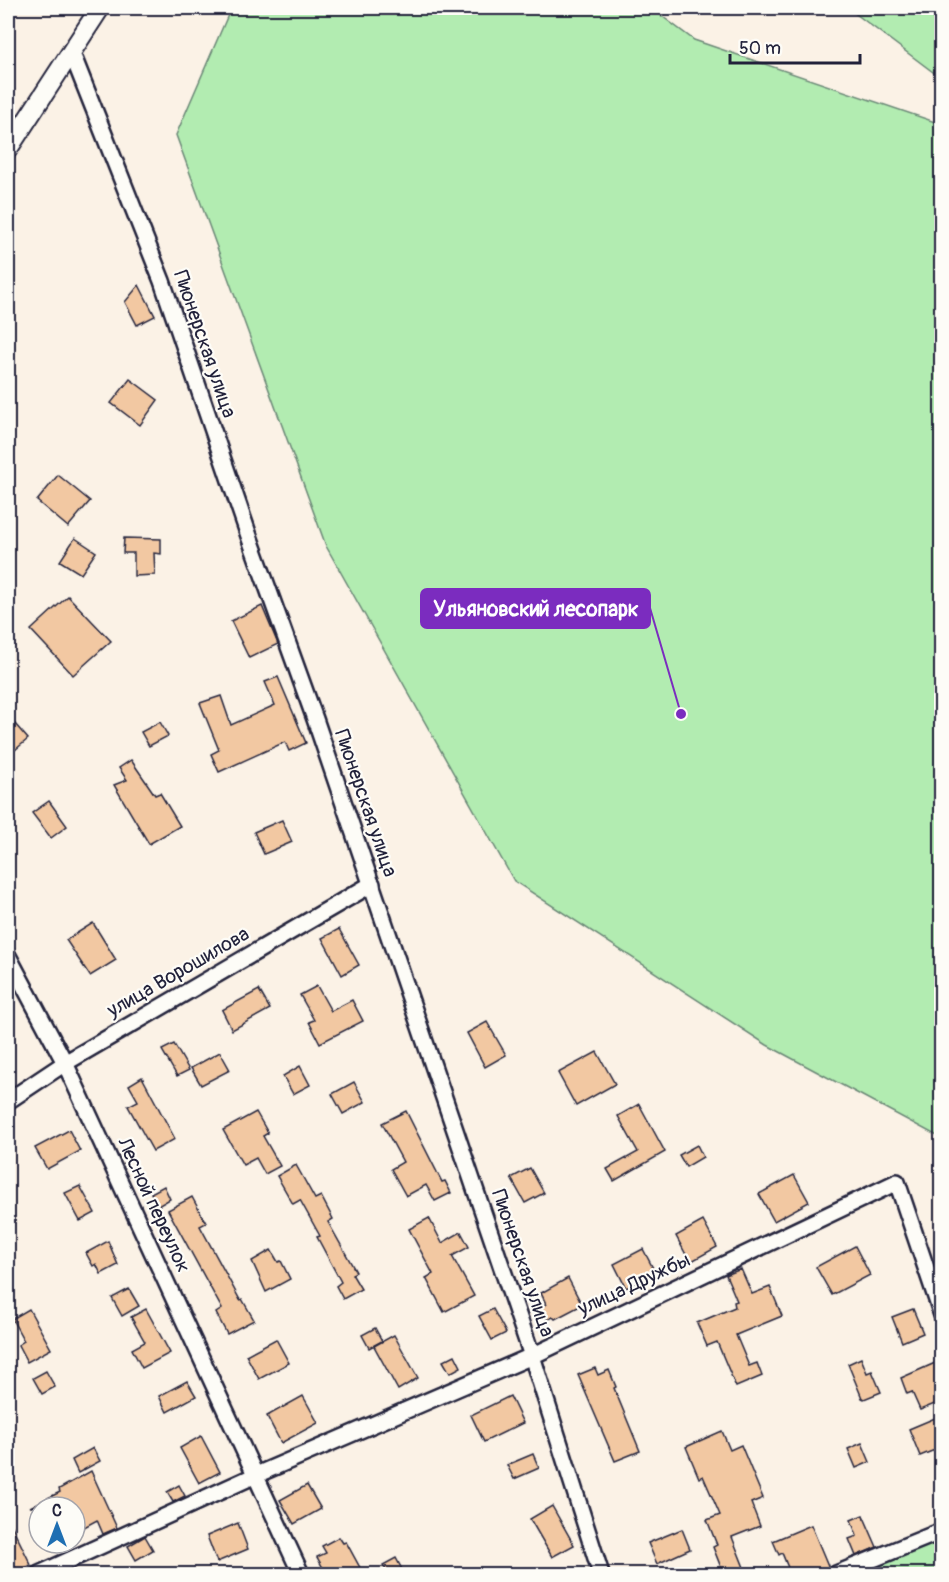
<svg xmlns="http://www.w3.org/2000/svg" width="949" height="1582" viewBox="0 0 949 1582" font-family="Pangolin,sans-serif">
<style>
.green{fill:#b2ecb1;stroke:#6a8776;stroke-width:1.5}
.building{fill:#f2c8a2;stroke:#22223b;stroke-width:1.5}
.lines{fill:none;stroke-linecap:round;stroke-linejoin:round}
.minor-casing{stroke:#22223b;stroke-width:20}
.tertiary-casing{stroke:#22223b;stroke-width:22}
.minor{stroke:#fdfcf7;stroke-width:15}
.tertiary{stroke:#fdfcf7;stroke-width:18}
.labels{text-anchor:middle;dominant-baseline:central;stroke-width:4.5;stroke-linejoin:round;paint-order:stroke}
.street-label{font-size:20px;fill:#22223b;stroke:#fdfcf7}
.leader{fill:none;stroke:#7b2cbf;stroke-width:2}
.callout-dot{fill:#7b2cbf;stroke:#fdfcf7;stroke-width:2}
.callout{fill:#7b2cbf;stroke:#7b2cbf;stroke-width:2}
.callout-label{font-size:21px;text-anchor:middle;font-weight:bold;fill:#fff}
</style>
<rect width="100%" height="100%" fill="#fbf2e6"/>
<filter id="ink" filterUnits="userSpaceOnUse"><feTurbulence type="fractalNoise" baseFrequency=".0167" numOctaves="2"/><feDisplacementMap in="SourceGraphic" scale="12" xChannelSelector="R" yChannelSelector="G"/><feConvolveMatrix kernelMatrix="1 2 1 2 8 2 1 2 1" color-interpolation-filters="sRGB"/></filter>
<g filter="url(#ink)">
<!-- green -->
<g class="green">
<path d="M 231,8 L 651,8 L 694,40 L 941,124 L 941,1138 L 767,1045 L 514,881 L 326,546 L 176,135 Z"/>
<path d="M 848,8 L 941,8 L 941,78 Z"/>
<path d="M 941,1540 L 941,1574 L 853,1574 Z"/>
</g>
<!-- building -->
<g class="building">
<path d="M 139,285 L 155,316 L 137,325 L 125,302 Z"/>
<path d="M 130,379 L 158,400 L 140,425 L 111,403 Z"/>
<path d="M 58,475 L 90,501 L 68,527 L 37,501 Z"/>
<path d="M 75,538 L 96,552 L 81,574 L 60,561 Z"/>
<path d="M 124,538 L 161,539 L 161,554 L 154,553 L 155,575 L 134,576 L 134,553 L 123,553 Z"/>
<path d="M 68,596 L 111,641 L 73,675 L 31,630 Z"/>
<path d="M 262,606 L 278,644 L 249,658 L 231,621 Z"/>
<path d="M 278,677 L 306,743 L 289,751 L 285,742 L 219,772 L 211,754 L 219,750 L 200,703 L 221,696 L 231,725 L 275,705 L 265,682 Z"/>
<path d="M 8,716 L 28,739 L 8,756 Z"/>
<path d="M 160,722 L 168,736 L 149,746 L 141,732 Z"/>
<path d="M 131,760 L 155,795 L 160,793 L 180,826 L 149,844 L 114,785 L 127,780 L 119,768 Z"/>
<path d="M 49,801 L 67,826 L 51,838 L 32,813 Z"/>
<path d="M 282,820 L 292,842 L 264,854 L 254,832 Z"/>
<path d="M 93,923 L 116,960 L 90,976 L 66,940 Z"/>
<path d="M 339,929 L 359,965 L 342,975 L 322,938 Z"/>
<path d="M 317,986 L 331,1011 L 352,1000 L 363,1021 L 320,1043 L 309,1022 L 314,1020 L 300,995 Z"/>
<path d="M 259,990 L 270,1009 L 232,1030 L 222,1010 Z"/>
<path d="M 487,1022 L 506,1055 L 485,1067 L 467,1033 Z"/>
<path d="M 174,1044 L 189,1070 L 177,1076 L 162,1050 Z"/>
<path d="M 220,1052 L 230,1070 L 201,1085 L 191,1068 Z"/>
<path d="M 597,1052 L 615,1084 L 576,1106 L 558,1073 Z"/>
<path d="M 300,1066 L 310,1085 L 293,1094 L 283,1076 Z"/>
<path d="M 142,1077 L 175,1139 L 153,1151 L 128,1106 L 138,1101 L 129,1085 Z"/>
<path d="M 354,1082 L 365,1102 L 343,1114 L 332,1094 Z"/>
<path d="M 639,1104 L 665,1152 L 614,1181 L 607,1169 L 638,1152 L 618,1116 Z"/>
<path d="M 406,1111 L 442,1182 L 445,1181 L 451,1193 L 435,1201 L 426,1185 L 406,1196 L 391,1169 L 403,1162 L 382,1123 Z"/>
<path d="M 256,1112 L 268,1133 L 263,1136 L 280,1166 L 265,1174 L 256,1158 L 243,1165 L 223,1130 Z"/>
<path d="M 69,1130 L 80,1151 L 47,1169 L 35,1148 Z"/>
<path d="M 697,1145 L 703,1157 L 686,1167 L 679,1155 Z"/>
<path d="M 296,1165 L 315,1199 L 321,1196 L 333,1219 L 328,1222 L 356,1272 L 352,1274 L 361,1289 L 343,1299 L 336,1286 L 341,1282 L 317,1237 L 320,1236 L 300,1200 L 293,1204 L 277,1176 Z"/>
<path d="M 530,1168 L 544,1193 L 525,1203 L 511,1178 Z"/>
<path d="M 794,1175 L 809,1202 L 774,1221 L 759,1194 Z"/>
<path d="M 80,1186 L 95,1213 L 80,1221 L 65,1193 Z"/>
<path d="M 164,1186 L 170,1199 L 158,1206 L 151,1193 Z"/>
<path d="M 192,1197 L 206,1223 L 200,1226 L 240,1300 L 242,1299 L 254,1320 L 227,1334 L 216,1313 L 222,1309 L 168,1210 Z"/>
<path d="M 429,1218 L 442,1243 L 461,1232 L 469,1247 L 452,1256 L 474,1296 L 444,1312 L 426,1278 L 433,1274 L 409,1229 Z"/>
<path d="M 703,1221 L 717,1247 L 690,1262 L 676,1236 Z"/>
<path d="M 108,1241 L 118,1265 L 101,1274 L 96,1264 L 93,1266 L 86,1253 Z"/>
<path d="M 855,1246 L 870,1275 L 832,1295 L 816,1267 Z"/>
<path d="M 643,1249 L 655,1272 L 626,1288 L 614,1264 Z"/>
<path d="M 271,1250 L 278,1262 L 281,1261 L 290,1279 L 266,1292 L 252,1261 Z"/>
<path d="M 741,1269 L 752,1294 L 770,1287 L 782,1316 L 736,1335 L 749,1366 L 757,1363 L 762,1376 L 736,1387 L 717,1342 L 707,1346 L 697,1323 L 735,1307 L 734,1302 L 737,1301 L 726,1275 Z"/>
<path d="M 568,1278 L 582,1305 L 555,1319 L 553,1317 L 547,1320 L 540,1307 L 546,1304 L 541,1293 Z"/>
<path d="M 129,1289 L 139,1306 L 122,1316 L 112,1298 Z"/>
<path d="M 29,1309 L 51,1349 L 27,1362 L 18,1345 L 24,1341 L 12,1319 Z"/>
<path d="M 146,1309 L 170,1353 L 142,1368 L 132,1349 L 145,1342 L 131,1317 Z"/>
<path d="M 493,1309 L 506,1333 L 492,1340 L 479,1316 Z"/>
<path d="M 913,1309 L 923,1333 L 902,1342 L 892,1317 Z"/>
<path d="M 375,1328 L 382,1341 L 369,1348 L 362,1335 Z"/>
<path d="M 394,1335 L 418,1378 L 398,1390 L 374,1346 Z"/>
<path d="M 276,1339 L 289,1363 L 259,1379 L 246,1355 Z"/>
<path d="M 455,1355 L 461,1367 L 450,1373 L 443,1361 Z"/>
<path d="M 861,1358 L 867,1373 L 872,1371 L 881,1392 L 864,1399 L 862,1398 L 848,1364 Z"/>
<path d="M 942,1360 L 942,1401 L 920,1410 L 912,1392 L 907,1394 L 901,1378 Z"/>
<path d="M 595,1368 L 598,1375 L 609,1370 L 616,1387 L 614,1388 L 640,1451 L 615,1461 L 578,1375 Z"/>
<path d="M 46,1371 L 55,1387 L 42,1394 L 33,1378 Z"/>
<path d="M 187,1381 L 196,1396 L 167,1412 L 159,1396 Z"/>
<path d="M 303,1396 L 318,1423 L 281,1443 L 267,1416 Z"/>
<path d="M 510,1396 L 523,1423 L 484,1442 L 471,1415 Z"/>
<path d="M 935,1418 L 942,1435 L 942,1447 L 920,1456 L 909,1429 Z"/>
<path d="M 722,1431 L 730,1450 L 741,1445 L 763,1498 L 751,1503 L 760,1526 L 732,1537 L 747,1575 L 724,1575 L 713,1547 L 717,1545 L 707,1520 L 720,1515 L 703,1476 L 699,1478 L 686,1447 Z"/>
<path d="M 201,1436 L 220,1472 L 199,1483 L 180,1448 Z"/>
<path d="M 862,1443 L 870,1462 L 856,1468 L 848,1449 Z"/>
<path d="M 93,1448 L 100,1461 L 78,1473 L 72,1460 Z"/>
<path d="M 533,1454 L 539,1468 L 514,1479 L 507,1465 Z"/>
<path d="M 91,1471 L 117,1528 L 103,1534 L 97,1520 L 75,1532 L 75,1507 L 30,1507 L 60,1492 L 59,1489 Z"/>
<path d="M 179,1485 L 185,1496 L 173,1502 L 167,1492 Z"/>
<path d="M 307,1485 L 321,1509 L 294,1524 L 280,1500 Z"/>
<path d="M 552,1506 L 574,1545 L 552,1557 L 530,1519 Z"/>
<path d="M 863,1515 L 877,1547 L 856,1556 L 849,1539 L 857,1536 L 851,1520 Z"/>
<path d="M 8,1518 L 31,1565 L 12,1575 L 8,1575 Z"/>
<path d="M 238,1523 L 248,1549 L 217,1562 L 207,1536 Z"/>
<path d="M 811,1525 L 829,1568 L 813,1575 L 791,1575 L 782,1553 L 779,1555 L 773,1541 Z"/>
<path d="M 682,1529 L 690,1549 L 657,1564 L 648,1543 Z"/>
<path d="M 145,1536 L 153,1550 L 136,1560 L 128,1546 Z"/>
<path d="M 339,1537 L 343,1543 L 346,1542 L 364,1575 L 327,1575 L 317,1557 L 326,1553 L 322,1546 Z"/>
<path d="M 396,1558 L 405,1575 L 389,1575 L 383,1565 Z"/>
</g>
<g class="lines">
<!-- minor casing -->
<g class="minor-casing">
<g id="minor">
<path d="M 71,51 L 162,281 L 249,536 L 315,719 L 532,1356 L 601,1574"/>
<path d="M 8,956 L 65,1063 L 301,1574"/>
<path d="M 8,1101 L 65,1063 L 372,884"/>
<path d="M 39,1574 L 256,1475 L 532,1356 L 897,1182 L 942,1315"/>
<path d="M 836,1574 L 942,1531"/>
</g>
</g>
<!-- tertiary casing -->
<g class="tertiary-casing">
<path id="tertiary" d="M 8,149 L 100,8"/>
</g>
<!-- minor -->
<use href="#minor" class="minor"/>
<!-- tertiary -->
<use href="#tertiary" class="tertiary"/>
</g>
</g>
<g class="labels">
<!-- street labels -->
<g class="street-label">
<text transform="translate(205 344) rotate(71)">Пионерская улица</text>
<text transform="translate(366 803) rotate(71)">Пионерская улица</text>
<text transform="translate(178 972) rotate(-30)">улица Ворошилова</text>
<text transform="translate(154 1205) rotate(65)">Лесной переулок</text>
<text transform="translate(523 1263) rotate(71)">Пионерская улица</text>
<text transform="translate(634 1284) rotate(-25)">улица Дружбы</text>
</g>
</g>
<!-- callouts -->
<path class="leader" d="M681 714L650 608"/>
<circle class="callout-dot" cx="681" cy="714" r="6"/>
<rect class="callout" x="421" y="589" width="229" height="39" rx="6"/>
<g class="callout-label">
<text x="536" y="616">Ульяновский лесопарк</text>
</g>
<!-- margin -->
<rect width="949" height="1582" fill="none" stroke="#fdfcf7" stroke-width="30"/>
<rect x="15" y="15" width="919" height="1552" fill="none" stroke="#22223b" stroke-width="2" filter="url(#ink)"/>
<!-- north arrow -->
<g transform="translate(57 1525)"><circle r="28" fill="#fdfcf7" stroke="#a5a5ac" stroke-width="1.5"/>
<path d="M0-4.5L10 22L0 15L-10 22Z" fill="#1f6fb2"/>
<text y="-9" font-size="16" font-weight="bold" text-anchor="middle" fill="#22223b">С</text>
</g>
<!-- scale -->
<path d="M730 54v9h130v-9" fill="none" stroke="#22223b" stroke-width="3"/>
<text x="739" y="54" font-size="18" fill="#22223b" stroke="#fdfcf7" stroke-width="4.5" paint-order="stroke">50 m</text>
</svg>
